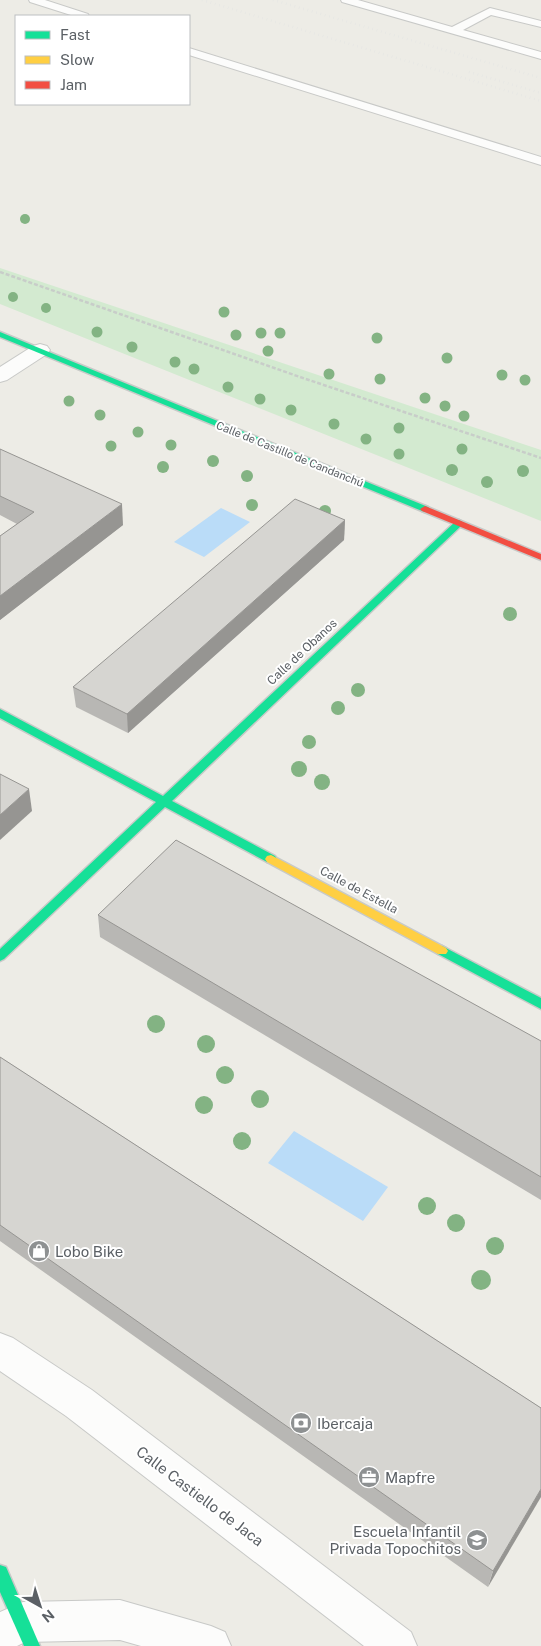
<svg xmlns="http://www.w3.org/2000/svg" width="541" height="1646" viewBox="0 0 541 1646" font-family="'Public Sans',sans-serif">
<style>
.green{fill:#d3ead0}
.water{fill:#badcf8}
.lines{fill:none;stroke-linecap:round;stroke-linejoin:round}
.lane-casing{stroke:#c8c9c7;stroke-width:2}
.street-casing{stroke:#c8c9c7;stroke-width:2}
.fast-casing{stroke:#c8cac8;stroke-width:3}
.slow-casing{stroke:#c8cac8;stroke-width:3}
.jam-casing{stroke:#c8cac8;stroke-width:3}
.path{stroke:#c8cdc9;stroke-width:2.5;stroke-dasharray:4 2;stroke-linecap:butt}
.lane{fill:#fcfcfb;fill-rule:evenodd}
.street{fill:#fcfcfb;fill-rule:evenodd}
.fast{fill:#16e098;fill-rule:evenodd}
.slow{fill:#ffcf43;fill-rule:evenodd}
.jam{fill:#f24e42;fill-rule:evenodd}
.rail{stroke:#e3e4e3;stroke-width:2.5;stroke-dasharray:0.5 4;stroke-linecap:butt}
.tree{fill:#83b383}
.wall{fill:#b8b7b4}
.shaded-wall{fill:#969592}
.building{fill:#d6d5d1;stroke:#969592}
.labels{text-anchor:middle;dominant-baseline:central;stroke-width:4;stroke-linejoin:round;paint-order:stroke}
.far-street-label{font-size:11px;fill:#5b6065;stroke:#fff}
.street-label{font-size:12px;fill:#5b6065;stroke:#fff}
.near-poi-label{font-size:15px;fill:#5b6065;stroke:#fff;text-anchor:start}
.near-street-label{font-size:15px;fill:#5b6065;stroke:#fff}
</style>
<rect width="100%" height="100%" fill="#edece6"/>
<!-- green -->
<path class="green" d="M 0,268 L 541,450 L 541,521 L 0,304 Z"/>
<!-- water -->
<g class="water">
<path d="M 221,508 L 250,522 L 204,557 L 174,542 Z"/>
<path d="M 294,1131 L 388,1187 L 363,1221 L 268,1163 Z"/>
</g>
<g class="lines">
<!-- lane casing -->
<g class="lane-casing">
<g id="lane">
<path d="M 29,0 L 45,0 L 88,14 L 89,16 L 74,16 L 30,2 Z"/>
<path d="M 341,0 L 358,0 L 452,27 L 490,8 L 541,21 L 541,27 L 491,15 L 463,30 L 541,52 L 541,59 L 342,2 Z"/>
<path d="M 189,48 L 541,157 L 541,165 L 189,55 Z"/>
</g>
</g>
<!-- street casing -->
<g class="street-casing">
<g id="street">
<path d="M 40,344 L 47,346 L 50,350 L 47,354 L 7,380 L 0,382 L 0,367 L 33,346 Z"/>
<path d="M 0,1333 L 13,1338 L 92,1390 L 411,1632 L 417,1646 L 364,1646 L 66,1416 L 0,1371 Z"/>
<path d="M 120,1600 L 211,1626 L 225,1632 L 231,1646 L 141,1646 L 120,1640 L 25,1642 L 17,1646 L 0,1646 L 0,1612 L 23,1602 Z"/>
</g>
</g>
<!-- fast casing -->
<g class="fast-casing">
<g id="fast">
<path d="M 0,332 L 428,507 L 430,509 L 425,512 L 422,511 L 0,337 Z"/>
<path d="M 459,520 L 464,523 L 462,525 L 172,801 L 275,856 L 277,859 L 275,862 L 267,862 L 165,807 L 4,959 L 0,961 L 0,949 L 156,802 L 0,718 L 0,709 L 163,796 L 456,521 Z"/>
<path d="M 442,946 L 541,998 L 541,1009 L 438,954 L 436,951 L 438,948 Z"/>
<path d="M 0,1565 L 6,1567 L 40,1646 L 24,1646 L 0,1592 Z"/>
</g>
</g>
<!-- slow casing -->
<g class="slow-casing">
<path id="slow" d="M 271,855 L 446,948 L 448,951 L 446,954 L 438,954 L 267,862 L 265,859 L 267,856 Z"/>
</g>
<!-- jam casing -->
<g class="jam-casing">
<path id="jam" d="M 425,506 L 541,554 L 541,560 L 422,511 L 420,509 Z"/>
</g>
<!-- path -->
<path class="path" d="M 0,272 L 300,377 L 541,458"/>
<!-- lane -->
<use href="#lane" class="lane"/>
<!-- street -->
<use href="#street" class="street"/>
<!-- fast -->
<use href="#fast" class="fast"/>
<!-- slow -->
<use href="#slow" class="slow"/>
<!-- jam -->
<use href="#jam" class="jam"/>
<!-- rail -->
<g class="rail">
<path d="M 202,0 L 541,101"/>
<path d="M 273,0 L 541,78"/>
<path d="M 469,72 L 541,93"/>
</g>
</g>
<!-- trees -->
<g class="tree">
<circle cx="25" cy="219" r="5"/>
<circle cx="13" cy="297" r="5"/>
<circle cx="46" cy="308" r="5"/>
<circle cx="224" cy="312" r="5.5"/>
<circle cx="97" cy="332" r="5.5"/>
<circle cx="261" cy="333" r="5.5"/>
<circle cx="280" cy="333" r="5.5"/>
<circle cx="236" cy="335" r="5.5"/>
<circle cx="377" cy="338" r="5.5"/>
<circle cx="132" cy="347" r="5.5"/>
<circle cx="268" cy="351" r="5.5"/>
<circle cx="447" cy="358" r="5.5"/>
<circle cx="175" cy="362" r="5.5"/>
<circle cx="194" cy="369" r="5.5"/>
<circle cx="329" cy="374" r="5.5"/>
<circle cx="502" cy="375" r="5.5"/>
<circle cx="380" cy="379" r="5.5"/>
<circle cx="525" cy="380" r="5.5"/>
<circle cx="228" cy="387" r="5.5"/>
<circle cx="425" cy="398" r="5.5"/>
<circle cx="260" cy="399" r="5.5"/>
<circle cx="69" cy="401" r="5.5"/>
<circle cx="445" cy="406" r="5.5"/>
<circle cx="291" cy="410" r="5.5"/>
<circle cx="100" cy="415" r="5.5"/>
<circle cx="464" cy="416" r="5.5"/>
<circle cx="334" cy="424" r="5.5"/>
<circle cx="399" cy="428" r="5.5"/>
<circle cx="138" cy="432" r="5.5"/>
<circle cx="366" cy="439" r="5.5"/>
<circle cx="171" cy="445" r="5.5"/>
<circle cx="111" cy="446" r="5.5"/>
<circle cx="462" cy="449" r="5.5"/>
<circle cx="399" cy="454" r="5.5"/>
<circle cx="213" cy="461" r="6"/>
<circle cx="163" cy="467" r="6"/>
<circle cx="452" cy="470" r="6"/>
<circle cx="523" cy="471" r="6"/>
<circle cx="247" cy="476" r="6"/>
<circle cx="487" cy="482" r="6"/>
<circle cx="252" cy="505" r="6"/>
<circle cx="325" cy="511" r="6"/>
<circle cx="510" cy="614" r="7"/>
<circle cx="358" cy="690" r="7"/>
<circle cx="338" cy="708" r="7"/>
<circle cx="309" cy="742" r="7"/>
<circle cx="299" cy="769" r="8"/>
<circle cx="322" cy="782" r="8"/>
<circle cx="156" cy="1024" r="9"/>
<circle cx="206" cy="1044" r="9"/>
<circle cx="225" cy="1075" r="9"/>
<circle cx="260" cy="1099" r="9"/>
<circle cx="204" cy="1105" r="9"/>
<circle cx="242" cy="1141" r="9"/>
<circle cx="427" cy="1206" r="9"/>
<circle cx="456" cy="1223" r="9"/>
<circle cx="495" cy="1246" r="9"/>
<circle cx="481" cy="1280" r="10"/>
</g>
<!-- wall -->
<g class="wall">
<path d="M 0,449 L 123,525 L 0,620 L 0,536 L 17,524 L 0,515 Z"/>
<path d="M 345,520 L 344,540 L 128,733 L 76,707 L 73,687 Z"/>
<path d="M 98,915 L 541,1041 L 541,1200 L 100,937 Z"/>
<path d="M 0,1057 L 541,1408 L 488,1587 L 0,1241 Z"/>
</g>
<!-- shaded-wall -->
<g class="shaded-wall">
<path d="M 122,504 L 123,525 L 0,620 L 0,596 Z"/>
<path d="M 345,520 L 344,540 L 128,733 L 127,714 Z"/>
<path d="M 29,789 L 32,811 L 0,840 L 0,815 Z"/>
<path d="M 541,1489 L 541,1497 L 488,1587 L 493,1571 Z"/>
</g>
<!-- building -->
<g class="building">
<path d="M 0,449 L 122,504 L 0,596 L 0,536 L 34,512 L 0,496 Z"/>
<path d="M 295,499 L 345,520 L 127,714 L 73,687 Z"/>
<path d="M 0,774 L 29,789 L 0,815 Z"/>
<path d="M 176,840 L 541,1041 L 541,1177 L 98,915 Z"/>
<path d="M 0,1057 L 541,1408 L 541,1489 L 493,1571 L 0,1225 Z"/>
</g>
<!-- icons -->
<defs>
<g id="shop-disc" transform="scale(1.125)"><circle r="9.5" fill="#8e9192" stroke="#fff"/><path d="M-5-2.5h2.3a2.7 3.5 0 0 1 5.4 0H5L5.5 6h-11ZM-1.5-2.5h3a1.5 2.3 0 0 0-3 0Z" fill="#fff"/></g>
<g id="bank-disc" transform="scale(1.125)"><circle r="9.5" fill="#8e9192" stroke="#fff"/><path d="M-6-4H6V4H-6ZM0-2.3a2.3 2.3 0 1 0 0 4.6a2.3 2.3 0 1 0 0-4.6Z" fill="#fff"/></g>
<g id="office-disc" transform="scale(1.125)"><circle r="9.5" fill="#8e9192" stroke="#fff"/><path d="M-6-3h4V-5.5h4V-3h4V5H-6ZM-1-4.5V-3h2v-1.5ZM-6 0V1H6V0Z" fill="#fff"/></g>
<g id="school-disc" transform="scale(1.125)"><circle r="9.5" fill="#8e9192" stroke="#fff"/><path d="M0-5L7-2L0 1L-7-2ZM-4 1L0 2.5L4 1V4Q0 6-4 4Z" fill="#fff"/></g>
</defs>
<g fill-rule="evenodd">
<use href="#shop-disc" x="39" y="1251"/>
<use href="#bank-disc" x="301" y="1423"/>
<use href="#office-disc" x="369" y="1477"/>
<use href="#school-disc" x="477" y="1540"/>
</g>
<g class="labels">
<!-- far-street labels -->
<g class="far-street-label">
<text transform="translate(290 454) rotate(22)">Calle de Castillo de Candanchú</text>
</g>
<!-- street labels -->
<g class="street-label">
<text transform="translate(302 652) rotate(-43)">Calle de Obanos</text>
<text transform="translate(359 890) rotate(28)">Calle de Estella</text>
</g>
<!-- near-poi labels -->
<g class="near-poi-label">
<text x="55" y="1251">Lobo Bike</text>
<text x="317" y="1423">Ibercaja</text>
<text x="385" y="1477">Mapfre</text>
<text x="461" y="1531" text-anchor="end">Escuela Infantil<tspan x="461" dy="17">Privada Topochitos</tspan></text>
</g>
<!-- near-street labels -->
<g class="near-street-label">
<text transform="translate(200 1496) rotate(37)">Calle Castiello de Jaca</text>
</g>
</g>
<!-- legend -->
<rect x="15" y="15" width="175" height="90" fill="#ffffff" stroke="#bdbfc1"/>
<rect x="25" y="31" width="25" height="8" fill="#16e098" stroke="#bdbfc1"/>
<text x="60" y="40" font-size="15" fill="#5b6065">Fast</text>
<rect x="25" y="56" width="25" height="8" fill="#ffcf43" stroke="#bdbfc1"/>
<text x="60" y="65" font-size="15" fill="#5b6065">Slow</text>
<rect x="25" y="81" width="25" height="8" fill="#f24e42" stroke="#bdbfc1"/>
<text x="60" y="90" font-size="15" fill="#5b6065">Jam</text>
<!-- north arrow -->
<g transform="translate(40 1606) rotate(141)" stroke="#ffffff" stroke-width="4" paint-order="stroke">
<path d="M0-4L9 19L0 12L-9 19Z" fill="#5b6065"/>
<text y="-8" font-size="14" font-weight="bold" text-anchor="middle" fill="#5b6065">N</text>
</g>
</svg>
